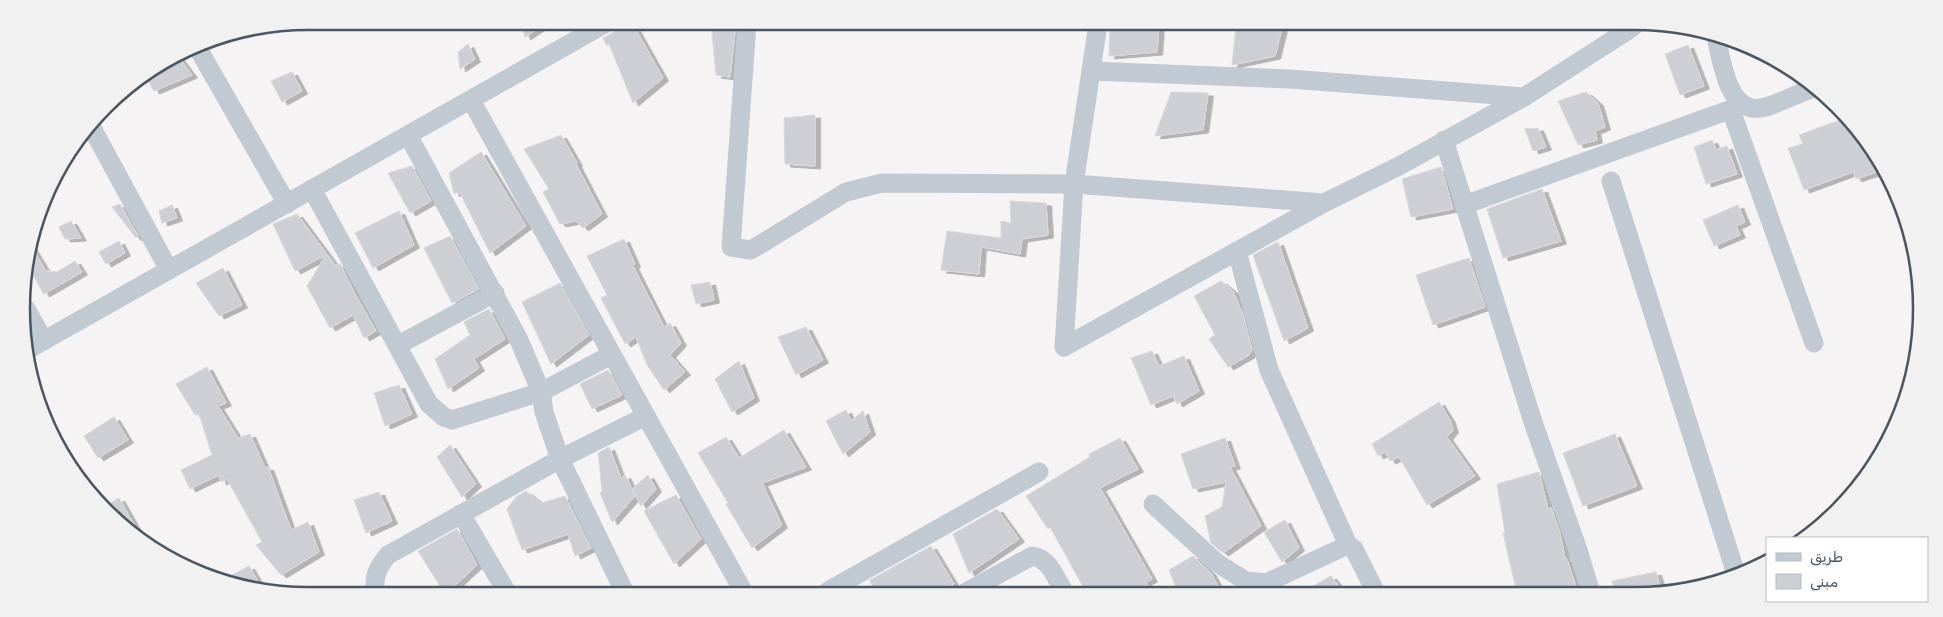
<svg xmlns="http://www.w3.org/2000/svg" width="1943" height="617" viewBox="0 0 1943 617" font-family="Rubik,Vazirmatn,sans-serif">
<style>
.building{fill:#cdcfd5;stroke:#d7d9de;filter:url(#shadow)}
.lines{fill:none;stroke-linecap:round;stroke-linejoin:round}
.minor{stroke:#c1cad2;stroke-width:19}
.rim{fill:none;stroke:#4a5661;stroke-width:2.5}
</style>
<defs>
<filter id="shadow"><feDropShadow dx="5.5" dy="3" stdDeviation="0" flood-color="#0004"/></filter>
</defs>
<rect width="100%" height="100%" fill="#f5f3f3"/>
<!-- building -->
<g class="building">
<path d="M 520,22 L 548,22 L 525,37 Z"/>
<path d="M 619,22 L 632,23 L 663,78 L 633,103 L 609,44 L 607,46 L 603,38 L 614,32 Z"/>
<path d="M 711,23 L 736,23 L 730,77 L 716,75 Z"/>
<path d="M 1110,24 L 1159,25 L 1157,52 L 1109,56 Z"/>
<path d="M 1236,25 L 1273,25 L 1282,28 L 1275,56 L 1232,65 Z"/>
<path d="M 468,44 L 475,59 L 460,69 L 458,52 Z"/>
<path d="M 1688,45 L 1704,86 L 1680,95 L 1665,54 Z"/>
<path d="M 178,56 L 192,75 L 154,91 L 145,76 Z"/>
<path d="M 292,72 L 302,91 L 282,102 L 271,81 Z"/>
<path d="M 1171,92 L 1208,93 L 1203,130 L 1155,136 Z"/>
<path d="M 1586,92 L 1598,103 L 1605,127 L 1595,131 L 1597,140 L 1578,145 L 1558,101 Z"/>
<path d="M 815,115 L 815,166 L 785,164 L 784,118 Z"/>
<path d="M 1843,119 L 1874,149 L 1882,170 L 1856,179 L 1853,172 L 1804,190 L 1788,148 L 1803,144 L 1799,135 Z"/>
<path d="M 1538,128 L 1546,147 L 1533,151 L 1525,129 Z"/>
<path d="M 561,135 L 577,163 L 576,164 L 602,214 L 583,228 L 576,221 L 560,224 L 543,192 L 549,189 L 524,149 Z"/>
<path d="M 1712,140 L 1716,150 L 1727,146 L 1737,174 L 1706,184 L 1694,147 Z"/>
<path d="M 481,152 L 526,226 L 490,253 L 459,191 L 454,194 L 449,173 Z"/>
<path d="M 412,166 L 431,201 L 410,213 L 388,173 Z"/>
<path d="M 1441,167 L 1453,209 L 1411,217 L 1402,179 Z"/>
<path d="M 1542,189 L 1561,241 L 1503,258 L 1487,209 Z"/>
<path d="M 1010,201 L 1046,203 L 1048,235 L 1022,239 L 1020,254 L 981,247 L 979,274 L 941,270 L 947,231 L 1001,238 L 1001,221 L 1011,223 Z"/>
<path d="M 120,204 L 138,236 L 136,238 L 112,207 Z"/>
<path d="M 172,205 L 177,218 L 162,223 L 159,211 Z"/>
<path d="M 1738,205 L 1745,222 L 1736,226 L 1740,235 L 1714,246 L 1703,220 Z"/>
<path d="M 399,211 L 414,245 L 373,268 L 355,233 Z"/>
<path d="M 297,214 L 335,265 L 340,264 L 354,292 L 376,331 L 364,338 L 353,315 L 330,328 L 307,286 L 326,255 L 295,271 L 273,224 Z"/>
<path d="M 71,221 L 81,238 L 65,239 L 59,227 Z"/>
<path d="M 450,236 L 479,289 L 452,303 L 424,248 Z"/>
<path d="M 624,239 L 635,264 L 633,266 L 664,327 L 670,323 L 681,343 L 670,355 L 685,372 L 664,390 L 647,365 L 636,337 L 625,344 L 601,298 L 607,295 L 587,256 Z"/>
<path d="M 119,241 L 125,253 L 106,264 L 99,252 Z"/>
<path d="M 1278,242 L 1308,328 L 1284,341 L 1253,255 Z"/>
<path d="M 31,246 L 46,271 L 57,272 L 75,261 L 82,272 L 44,294 L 26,263 Z"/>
<path d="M 1469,258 L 1485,307 L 1433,325 L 1416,275 Z"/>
<path d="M 223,268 L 242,305 L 219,316 L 196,283 Z"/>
<path d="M 1221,281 L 1233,291 L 1243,315 L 1252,350 L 1249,355 L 1228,367 L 1209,339 L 1215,335 L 1194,296 Z"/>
<path d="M 710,282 L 714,300 L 696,304 L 691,285 Z"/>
<path d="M 560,283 L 589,335 L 551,364 L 522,302 Z"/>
<path d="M 489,309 L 505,339 L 474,359 L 479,368 L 448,389 L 435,359 L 470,335 L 464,322 Z"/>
<path d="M 806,327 L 823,360 L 796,375 L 778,337 Z"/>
<path d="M 1152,351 L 1159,366 L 1184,356 L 1199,391 L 1177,404 L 1173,396 L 1151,405 L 1131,358 Z"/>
<path d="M 739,361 L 754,398 L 732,412 L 715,379 Z"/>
<path d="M 207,367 L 226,403 L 218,406 L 238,438 L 250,434 L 265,468 L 268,467 L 291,530 L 308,522 L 319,552 L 281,575 L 256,545 L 262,542 L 227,479 L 221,482 L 219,475 L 190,489 L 181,470 L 212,455 L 199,414 L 195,415 L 176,384 Z"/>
<path d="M 608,370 L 622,395 L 592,409 L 580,384 Z"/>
<path d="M 399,385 L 412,414 L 385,426 L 374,393 Z"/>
<path d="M 1439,402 L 1450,420 L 1453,430 L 1447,437 L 1475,476 L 1427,505 L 1399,457 L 1390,461 L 1385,452 L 1378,456 L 1372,444 Z"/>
<path d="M 846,410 L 851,421 L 863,411 L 870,432 L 843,454 L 826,421 Z"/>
<path d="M 114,417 L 128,440 L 98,458 L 84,436 Z"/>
<path d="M 784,430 L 806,467 L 762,483 L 782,525 L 752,548 L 726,504 L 728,503 L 698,453 L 726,437 L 739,458 Z"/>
<path d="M 1615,434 L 1637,486 L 1583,506 L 1563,453 Z"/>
<path d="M 1120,438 L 1138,469 L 1100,488 L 1152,579 L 1146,582 L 1152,592 L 1086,592 L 1050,527 L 1048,529 L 1026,496 L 1090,457 L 1089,454 Z"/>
<path d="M 1225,438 L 1235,466 L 1230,467 L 1261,526 L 1223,553 L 1211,543 L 1205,516 L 1222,507 L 1226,482 L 1193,489 L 1181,454 Z"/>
<path d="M 450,445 L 476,484 L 462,497 L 437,457 Z"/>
<path d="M 609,447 L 621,478 L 625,475 L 635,496 L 612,522 L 600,493 L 602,491 L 598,453 Z"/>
<path d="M 1539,472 L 1548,509 L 1551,508 L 1560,533 L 1565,559 L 1567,559 L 1578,593 L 1517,593 L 1503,533 L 1505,532 L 1497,484 Z"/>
<path d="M 648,475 L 656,489 L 641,506 L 632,489 Z"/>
<path d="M 526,491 L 541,503 L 565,496 L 591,548 L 575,556 L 568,534 L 522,550 L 507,509 L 516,497 Z"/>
<path d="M 379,492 L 392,521 L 366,533 L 354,500 Z"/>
<path d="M 676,495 L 701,539 L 674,564 L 644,511 Z"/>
<path d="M 119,498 L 137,530 L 134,532 L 107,505 Z"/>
<path d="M 997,509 L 1019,539 L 969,573 L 953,534 Z"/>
<path d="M 1285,520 L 1299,548 L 1282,562 L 1264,532 Z"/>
<path d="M 457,529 L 477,565 L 449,591 L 443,591 L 418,551 Z"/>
<path d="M 931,546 L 954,584 L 939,592 L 874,592 L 870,580 Z"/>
<path d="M 1193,556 L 1211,573 L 1221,592 L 1178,592 L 1169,570 Z"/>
<path d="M 249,566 L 263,590 L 252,590 L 225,579 Z"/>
<path d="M 1656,572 L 1662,593 L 1616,593 L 1612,581 Z"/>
<path d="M 1331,576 L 1344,593 L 1302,592 Z"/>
</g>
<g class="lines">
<!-- minor -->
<g class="minor">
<path d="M 747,23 L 731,247 L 751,250 L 846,192 L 882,183 L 1074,184 L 1324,203"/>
<path d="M 1716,37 C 1722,62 1728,118 1766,107 C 1782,102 1797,94 1813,88"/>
<path d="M 196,45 L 287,204"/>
<path d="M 1091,71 L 1290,79 L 1524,97"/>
<path d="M 471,100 L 743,591"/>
<path d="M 1731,110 L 1814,343"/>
<path d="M 92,128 L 169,270"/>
<path d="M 408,135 L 519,340 L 541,392 L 544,412 L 560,459 L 624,591"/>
<path d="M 1444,140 L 1533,422 L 1578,550 L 1591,593"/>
<path d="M 1611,181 L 1736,574"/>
<path d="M 312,189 L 429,404 L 444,417 L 452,420 L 541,392 L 611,355"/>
<path d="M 1464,205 L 1743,105"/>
<path d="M 1237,251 L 1269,370 L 1348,545"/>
<path d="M 26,309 L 44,341"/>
<path d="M 398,345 L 495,293"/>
<path d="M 1064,347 L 1324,203 L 1399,166 L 1524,97 L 1633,27"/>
<path d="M 1064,347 L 1074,184 L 1098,24"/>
<path d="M 29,349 L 608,22"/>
<path d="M 1153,504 L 1217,563 L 1246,581 L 1266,583 L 1348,545 L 1354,549 L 1376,593"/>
<path d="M 461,514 L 506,591"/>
<path d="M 375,590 C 374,575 378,567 388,555 L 560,459 L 646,416"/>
<path d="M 828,591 L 1039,472"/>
<path d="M 966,592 L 1032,556 C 1049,558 1056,578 1064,592"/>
</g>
</g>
<!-- crop -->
<path d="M0 0H1943V617H0ZM308 30H1635A278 278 0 0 1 1913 308V309A278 278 0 0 1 1635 587H308A278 278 0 0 1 30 309V308A278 278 0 0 1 308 30Z" fill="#f1f1f2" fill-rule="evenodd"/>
<path class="rim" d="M308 30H1635A278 278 0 0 1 1913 308V309A278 278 0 0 1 1635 587H308A278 278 0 0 1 30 309V308A278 278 0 0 1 308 30Z"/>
<!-- legend -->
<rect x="1766" y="537" width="162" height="65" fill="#ffffff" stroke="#b7bbc0"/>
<rect x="1776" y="553" width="25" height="8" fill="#c1cad2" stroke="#b7bbc0"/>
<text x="1810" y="562" font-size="15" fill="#4a5661">طريق</text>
<rect x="1776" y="574" width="25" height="15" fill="#cdcfd5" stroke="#b7bbc0"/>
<text x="1810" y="587" font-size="15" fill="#4a5661">مبنى</text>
</svg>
